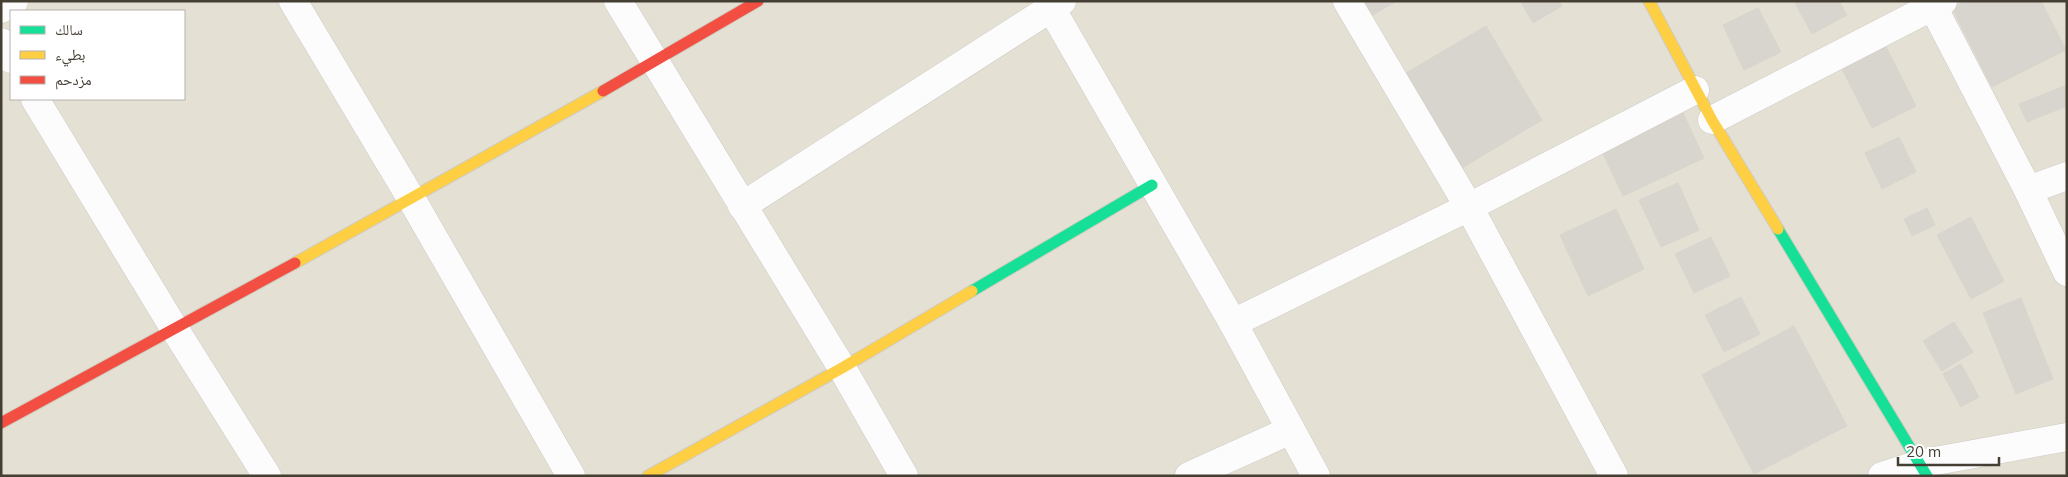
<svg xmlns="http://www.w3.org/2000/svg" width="2068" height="477" viewBox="0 0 2068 477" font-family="Mulish,'Noto Naskh Arabic',sans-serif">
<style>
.residential{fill:#e4e0d4;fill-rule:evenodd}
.building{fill:#d8d5cf;stroke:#d8d5ce}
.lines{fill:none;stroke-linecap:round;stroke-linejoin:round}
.street-casing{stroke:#cecbc5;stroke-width:29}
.fast-casing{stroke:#cfcbbe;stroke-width:13}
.slow-casing{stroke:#cfcbbe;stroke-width:13}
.jam-casing{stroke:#cfcbbe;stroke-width:13}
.street{stroke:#fdfcfc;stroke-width:28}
.fast{stroke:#16e098;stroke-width:11}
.slow{stroke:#ffcf43;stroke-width:11}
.jam{stroke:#f24e42;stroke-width:11}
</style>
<rect width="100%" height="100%" fill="#f0eee8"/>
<!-- residential -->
<path class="residential" d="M 1,1 L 2067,1 L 2067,476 L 1,476 ZM 11,11 L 184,11 L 184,99 L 11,99 Z"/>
<!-- building -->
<g class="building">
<path d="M 1363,1 L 1397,1 L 1371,16 Z"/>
<path d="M 1520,1 L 1559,1 L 1562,6 L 1533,23 Z"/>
<path d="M 1794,1 L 1839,1 L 1847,15 L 1812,34 Z"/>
<path d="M 1965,1 L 2041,1 L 2066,50 L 1992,87 L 1952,8 Z"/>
<path d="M 1758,8 L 1781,52 L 1744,70 L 1723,25 Z"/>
<path d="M 1486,26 L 1542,120 L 1462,168 L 1406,73 Z"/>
<path d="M 1883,41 L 1916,106 L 1872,128 L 1839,63 Z"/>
<path d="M 2067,85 L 2067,106 L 2027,122 L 2019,104 Z"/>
<path d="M 1682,111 L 1704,158 L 1623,196 L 1601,149 Z"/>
<path d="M 1899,137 L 1916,172 L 1882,189 L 1865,153 Z"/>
<path d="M 1678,183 L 1699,230 L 1661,247 L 1639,200 Z"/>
<path d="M 1927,208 L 1935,225 L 1912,236 L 1904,219 Z"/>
<path d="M 1616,209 L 1644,269 L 1588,296 L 1560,235 Z"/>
<path d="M 1971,217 L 2004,281 L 1971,299 L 1937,235 Z"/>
<path d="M 1711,237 L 1730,276 L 1694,293 L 1675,254 Z"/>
<path d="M 1741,297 L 1760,334 L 1724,352 L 1705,315 Z"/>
<path d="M 2021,298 L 2053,379 L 2016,394 L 1983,313 Z"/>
<path d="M 1954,322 L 1973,352 L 1942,371 L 1923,341 Z"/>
<path d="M 1794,326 L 1847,426 L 1754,474 L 1702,375 Z"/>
<path d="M 1961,364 L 1979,397 L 1961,407 L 1943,374 Z"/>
</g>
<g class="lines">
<!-- street casing -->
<g class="street-casing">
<g id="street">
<path d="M 293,1 L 412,200 L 571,476"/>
<path d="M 618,1 L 842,368 L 904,476"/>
<path d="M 1047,1 L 1233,323 L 1316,476"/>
<path d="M 1347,1 L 1469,207 L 1614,476"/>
<path d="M 1930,1 L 2028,190 L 2067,272"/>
<path d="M 1,9 L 14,1"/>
<path d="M 1,42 L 11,59"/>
<path d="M 35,99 L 174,328 L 267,476"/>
<path d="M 1712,120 L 1943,1"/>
<path d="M 2028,190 L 2067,176"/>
<path d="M 742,206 L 1062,1"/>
<path d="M 1233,323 L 1469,207 L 1695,90"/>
<path d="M 1189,476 L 1291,430"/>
<path d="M 1882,476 L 1919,464 L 2067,437"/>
</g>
</g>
<!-- fast casing -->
<g class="fast-casing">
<g id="fast">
<path d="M 1778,229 L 1927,476"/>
<path d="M 972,291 L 1152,185"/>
</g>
</g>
<!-- slow casing -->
<g class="slow-casing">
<g id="slow">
<path d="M 1649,1 L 1712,120 L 1778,229"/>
<path d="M 295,263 L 603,91"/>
<path d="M 648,476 L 842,368 L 972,291"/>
</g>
</g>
<!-- jam casing -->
<g class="jam-casing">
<g id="jam">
<path d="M 603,91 L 758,1"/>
<path d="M 1,423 L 295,263"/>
</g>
</g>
<!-- street -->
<use href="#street" class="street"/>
<!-- fast -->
<use href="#fast" class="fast"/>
<!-- slow -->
<use href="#slow" class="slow"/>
<!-- jam -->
<use href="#jam" class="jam"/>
</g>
<!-- border -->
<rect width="2068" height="477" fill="none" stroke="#453f33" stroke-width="5"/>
<!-- legend -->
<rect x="10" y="10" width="175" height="90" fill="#ffffff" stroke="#b5b2ad"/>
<rect x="20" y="26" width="25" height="8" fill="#16e098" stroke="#b5b2ad"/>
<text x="55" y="35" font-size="15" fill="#453f33">سالك</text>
<rect x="20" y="51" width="25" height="8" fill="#ffcf43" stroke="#b5b2ad"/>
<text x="55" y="60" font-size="15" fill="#453f33">بطيء</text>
<rect x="20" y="76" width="25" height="8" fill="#f24e42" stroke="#b5b2ad"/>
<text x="55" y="85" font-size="15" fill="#453f33">مزدحم</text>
<!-- scale -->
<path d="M1898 457v8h101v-8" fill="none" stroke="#453f33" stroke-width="2.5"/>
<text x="1906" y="457" font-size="15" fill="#453f33" stroke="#ffffff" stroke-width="4" paint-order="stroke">20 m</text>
</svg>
